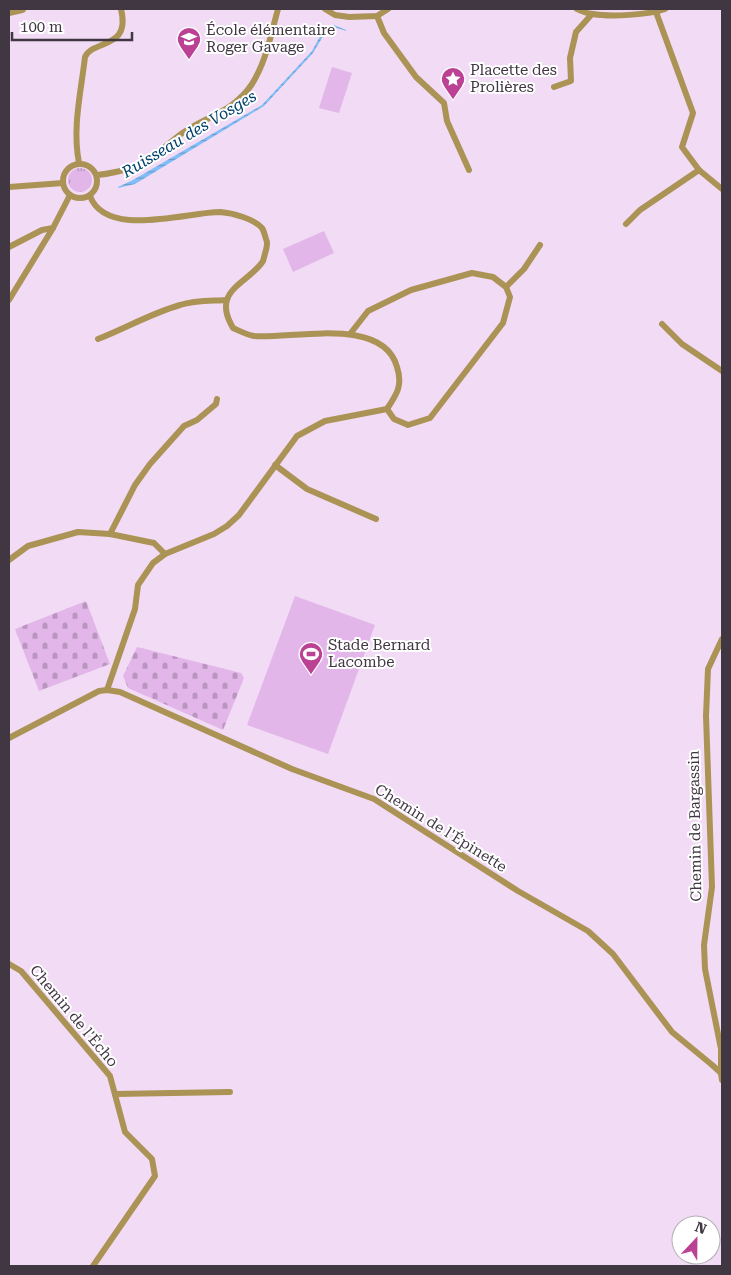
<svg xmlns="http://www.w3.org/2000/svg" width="731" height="1275" viewBox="0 0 731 1275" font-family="'Roboto Serif',serif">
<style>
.grass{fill:url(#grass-tufts)}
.cemetery{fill:url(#cemetery-stones)}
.pitch{fill:#e3b6ea}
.water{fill:url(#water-rules)}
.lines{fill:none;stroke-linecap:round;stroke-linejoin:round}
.minor{stroke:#ab9255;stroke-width:6}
.tertiary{stroke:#ab9255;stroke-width:8}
.labels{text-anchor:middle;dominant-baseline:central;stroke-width:4;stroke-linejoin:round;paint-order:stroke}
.poi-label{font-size:15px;fill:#403742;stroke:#fff;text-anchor:start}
.street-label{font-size:15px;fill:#403742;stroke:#fff}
.water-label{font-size:16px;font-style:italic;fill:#01426e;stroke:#fff}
</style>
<defs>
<pattern id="grass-tufts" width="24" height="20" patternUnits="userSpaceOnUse" patternTransform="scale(1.25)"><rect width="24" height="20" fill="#e3b6ea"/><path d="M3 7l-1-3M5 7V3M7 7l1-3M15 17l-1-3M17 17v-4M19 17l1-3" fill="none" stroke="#b995bf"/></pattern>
<pattern id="cemetery-stones" width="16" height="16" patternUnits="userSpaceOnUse" patternTransform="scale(1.25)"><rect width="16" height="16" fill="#e3b6ea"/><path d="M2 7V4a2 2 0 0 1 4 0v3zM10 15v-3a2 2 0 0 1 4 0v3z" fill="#b995bf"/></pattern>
<pattern id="water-rules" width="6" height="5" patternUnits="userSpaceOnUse" patternTransform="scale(1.25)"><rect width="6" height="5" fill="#80bef7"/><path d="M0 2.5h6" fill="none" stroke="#6a9bca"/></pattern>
</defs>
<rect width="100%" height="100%" fill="#f2dbf5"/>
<!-- grass -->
<circle class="grass" cx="80" cy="180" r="12"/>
<!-- cemetery -->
<g class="cemetery">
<path d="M 86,601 L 110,664 L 39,691 L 15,629 Z"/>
<path d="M 137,647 L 241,673 L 244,678 L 223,730 L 128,688 L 123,676 Z"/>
</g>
<!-- pitch -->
<g class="pitch">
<path d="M 332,67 L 352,73 L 339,113 L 319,108 Z"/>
<path d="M 324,231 L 334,253 L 293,272 L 283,249 Z"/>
<path d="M 295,596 L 375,625 L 328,754 L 247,725 Z"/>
</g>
<!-- water -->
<path class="water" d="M 334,25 L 346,30 L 346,31 L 334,27 L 325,33 L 313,53 L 264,106 L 135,184 L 118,188 L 118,187 L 133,180 L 262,105 L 312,51 L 323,31 Z"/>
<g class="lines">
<!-- minor -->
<g class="minor">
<path d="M 325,9 L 335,15 L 349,17 L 377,16 L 388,9"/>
<path d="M 577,9 C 582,11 588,14 593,14 C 610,17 649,15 665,9"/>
<path d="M 656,12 L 693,113 L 682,147 L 699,170 L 722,189"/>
<path d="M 377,16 L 384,33 L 416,77 L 444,103 L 447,121 L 469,170"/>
<path d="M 554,87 L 571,81 L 570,58 L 576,32 L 592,14"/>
<path d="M 79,163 C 72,128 81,92 85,57 C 93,39 131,50 121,9"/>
<circle cx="80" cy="181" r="17"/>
<path d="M 97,175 C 116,173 138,168 154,156 C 165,148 175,137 187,130 C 211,115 235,110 252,84 C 266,62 271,34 278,9"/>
<path d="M 9,187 L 63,183"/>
<path d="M 90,196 C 106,239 187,212 220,212 C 233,213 254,219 262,228 C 264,231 265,236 266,239 C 268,243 267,245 266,250 C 265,253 264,258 263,261 C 255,275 231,285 227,300 C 224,310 228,319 233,328 C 240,331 247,335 254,336 C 293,339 383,316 397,367 C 403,385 397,394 387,409 L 325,421 L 297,436 L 239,515 L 227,526 L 214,534 L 165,554 L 153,563 L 138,585 L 135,609 L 107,690"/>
<path d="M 626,224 L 640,210 L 699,170"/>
<path d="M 9,247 L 42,230 L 53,228"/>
<path d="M 506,287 L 524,269 L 540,245"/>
<path d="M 9,300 L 53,228 L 70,195"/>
<path d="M 662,324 L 682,344 L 722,371"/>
<path d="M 350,334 L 368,311 L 411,290 L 472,273 L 493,277 L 506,287 L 510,297 L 503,323 L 430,418 L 408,425 L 394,419 L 387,409"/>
<path d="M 98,339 C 126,328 152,313 180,305 C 195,300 211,301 226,300"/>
<path d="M 275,465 L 307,489 L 376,519"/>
<path d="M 110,534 L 135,485 L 150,464 L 184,426 L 197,420 L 216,404 L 217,399"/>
<path d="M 9,560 L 28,546 L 78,532 L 110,534 L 154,543 L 165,554"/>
<path d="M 9,738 L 99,691 L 107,690 L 120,692 L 292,769 L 374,799 L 518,891 L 588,931 L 613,954 L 672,1032 L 711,1064 L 721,1073 L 722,1080"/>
<path d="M 9,964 L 21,971 L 110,1076 L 125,1132 L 152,1159 L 155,1176 L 93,1266"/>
<path d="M 721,1073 L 721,1049 L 705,969 L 704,945 L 712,887 L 706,716 L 708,669 L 722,639"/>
<path d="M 115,1094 L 230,1092"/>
</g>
<!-- tertiary -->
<path class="tertiary" d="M 9,12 L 22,9"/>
</g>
<!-- icons -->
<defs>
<g id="school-pin" transform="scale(1.25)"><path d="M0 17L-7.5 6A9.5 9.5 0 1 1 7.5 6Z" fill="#bb4194" stroke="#fff"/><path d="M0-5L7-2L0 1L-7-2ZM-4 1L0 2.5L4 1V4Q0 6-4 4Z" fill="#fff"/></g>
<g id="sight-pin" transform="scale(1.25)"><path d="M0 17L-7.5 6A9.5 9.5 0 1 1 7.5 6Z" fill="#bb4194" stroke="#fff"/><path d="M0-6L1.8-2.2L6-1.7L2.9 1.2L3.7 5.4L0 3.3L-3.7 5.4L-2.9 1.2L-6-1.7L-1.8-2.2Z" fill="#fff"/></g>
<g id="stadium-pin" transform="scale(1.25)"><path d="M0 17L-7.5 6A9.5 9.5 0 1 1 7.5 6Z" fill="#bb4194" stroke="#fff"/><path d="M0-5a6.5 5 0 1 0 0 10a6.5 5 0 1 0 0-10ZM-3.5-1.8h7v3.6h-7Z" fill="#fff"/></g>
</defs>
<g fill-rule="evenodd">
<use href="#school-pin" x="189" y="39"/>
<use href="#sight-pin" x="453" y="79"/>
<use href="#stadium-pin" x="311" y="654"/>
</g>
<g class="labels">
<!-- poi labels -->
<g class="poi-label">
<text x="206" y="30">École élémentaire<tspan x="206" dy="17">Roger Gavage</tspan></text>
<text x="470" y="70">Placette des<tspan x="470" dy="17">Prolières</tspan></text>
<text x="328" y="645">Stade Bernard<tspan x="328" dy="17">Lacombe</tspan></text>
</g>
<!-- street labels -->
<g class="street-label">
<text transform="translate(695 826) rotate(-91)">Chemin de Bargassin</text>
<text transform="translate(441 828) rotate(32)">Chemin de l'Épinette</text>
<text transform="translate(74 1016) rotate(50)">Chemin de l'Écho</text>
</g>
<!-- water labels -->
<g class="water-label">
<text transform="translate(189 134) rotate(-31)">Ruisseau des Vosges</text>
</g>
</g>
<!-- border -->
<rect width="731" height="1275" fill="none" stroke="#403742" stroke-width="20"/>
<!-- north arrow -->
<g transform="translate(696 1240) rotate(22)"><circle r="24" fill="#ffffff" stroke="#b3afb3"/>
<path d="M0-4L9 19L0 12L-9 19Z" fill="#bb4194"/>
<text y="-8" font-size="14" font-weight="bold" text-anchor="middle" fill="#403742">N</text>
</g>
<!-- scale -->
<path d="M12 32v8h120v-8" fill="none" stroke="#403742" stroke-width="2.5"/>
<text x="20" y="32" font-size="15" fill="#403742" stroke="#ffffff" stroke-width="4" paint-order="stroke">100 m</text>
</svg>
